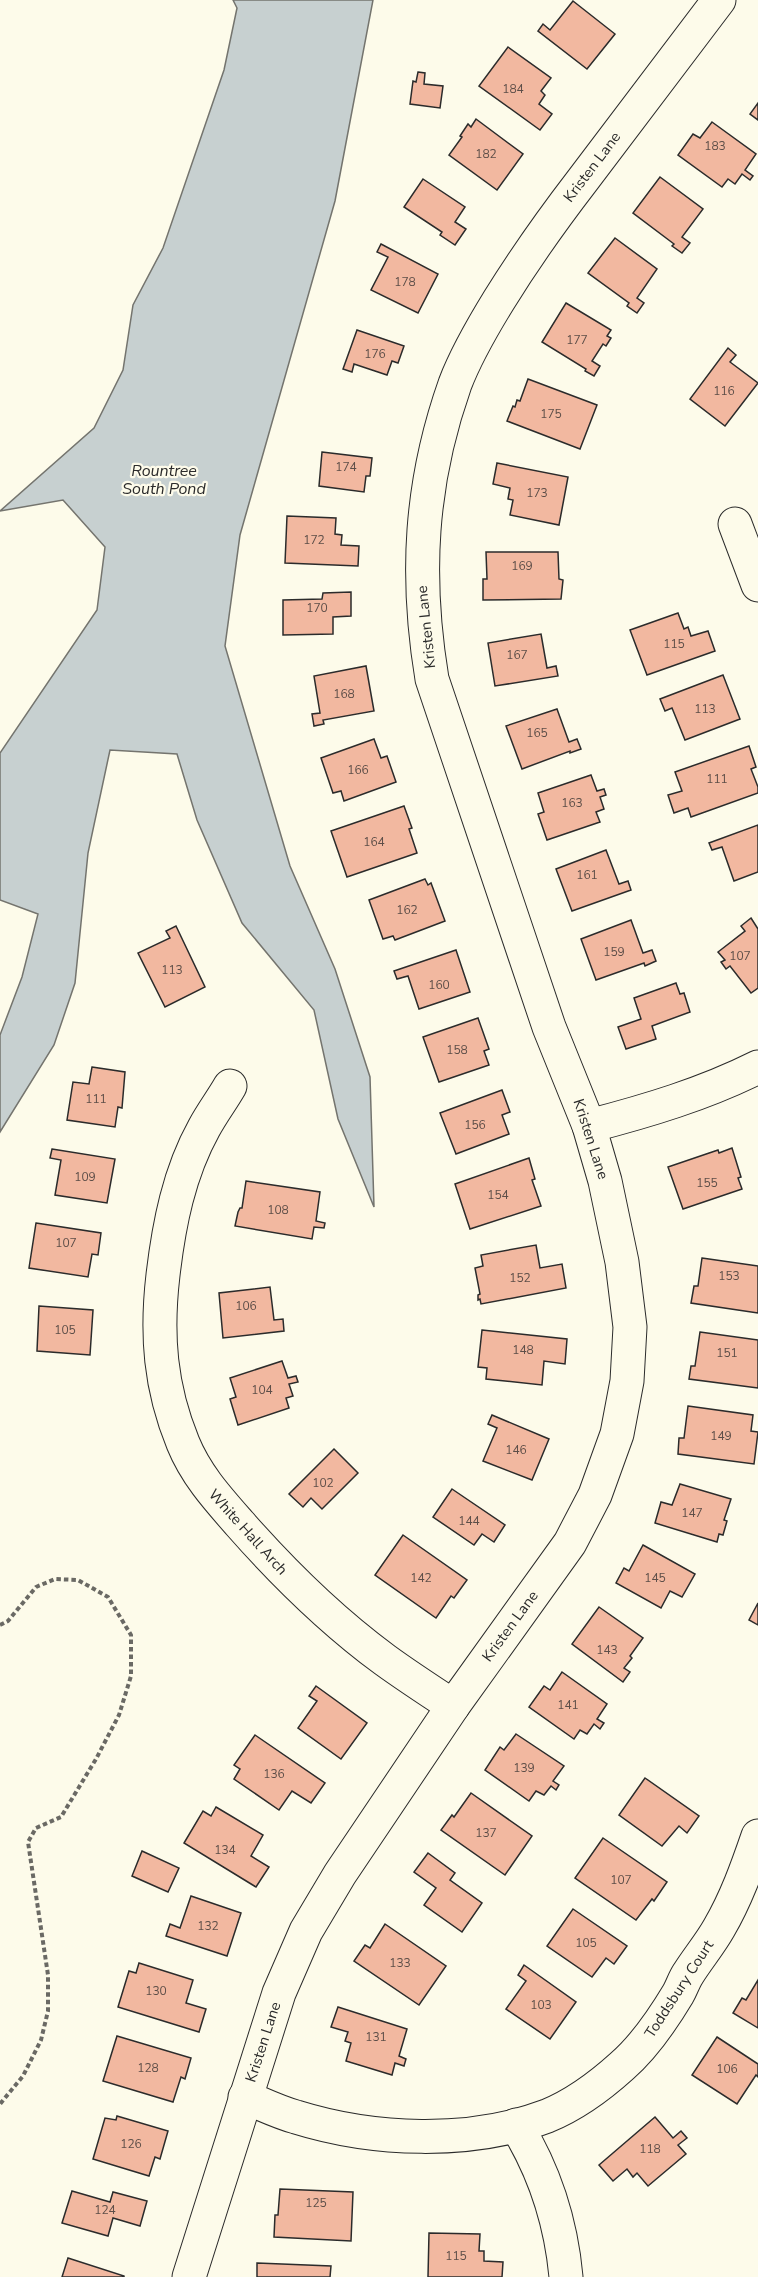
<svg xmlns="http://www.w3.org/2000/svg" width="758" height="2277" viewBox="0 0 758 2277" font-family="'Nunito Sans',sans-serif">
<style>
.water{fill:#c7d0d0;stroke:#74746e;stroke-width:1.5}
.building{fill:#f2b8a0;stroke:#2b2b2b;stroke-width:1.5}
.lines{fill:none;stroke-linecap:round;stroke-linejoin:round}
.minor-casing{stroke:#2b2b2b;stroke-width:35}
.path{stroke:#6a6964;stroke-width:4;stroke-dasharray:4.5 3;stroke-linecap:butt}
.minor{stroke:#fdfbea;stroke-width:33}
.labels{text-anchor:middle;dominant-baseline:central;stroke-width:4.5;stroke-linejoin:round;paint-order:stroke}
.number-label{font-size:12px;fill:#5d4e48}
.street-label{font-size:15px;fill:#2b2b2b;stroke:#fdfbea}
.water-label{font-size:16px;font-style:italic;fill:#2b2b2b;stroke:#fdfbea}
</style>
<rect width="100%" height="100%" fill="#fdfbea"/>
<!-- water -->
<path class="water" d="M 233,0 L 373,0 L 335,201 L 240,535 L 225,646 L 290,866 L 335,969 L 370,1077 L 374,1207 L 338,1119 L 314,1010 L 242,923 L 197,820 L 177,754 L 110,750 L 88,853 L 75,983 L 54,1045 L 0,1132 L 0,1035 L 22,977 L 38,914 L 0,900 L 0,753 L 97,610 L 105,547 L 63,500 L 0,511 L 94,428 L 123,370 L 133,305 L 163,248 L 224,70 L 237,8 Z"/>
<!-- building -->
<g class="building">
<path d="M 573,1 L 615,34 L 587,69 L 538,31 L 543,24 L 550,30 Z"/>
<path d="M 508,47 L 551,78 L 541,91 L 545,95 L 539,104 L 552,114 L 540,130 L 479,86 Z"/>
<path d="M 418,72 L 425,73 L 424,84 L 443,86 L 440,108 L 410,104 L 413,81 L 416,82 Z"/>
<path d="M 758,103 L 758,120 L 750,114 Z"/>
<path d="M 476,119 L 523,154 L 497,190 L 449,155 L 462,137 L 460,136 L 468,124 L 471,127 Z"/>
<path d="M 712,122 L 756,154 L 745,170 L 753,176 L 750,180 L 742,174 L 735,184 L 728,179 L 722,187 L 678,155 L 693,134 L 700,138 Z"/>
<path d="M 660,177 L 703,209 L 682,237 L 690,243 L 682,253 L 672,246 L 674,244 L 633,213 Z"/>
<path d="M 423,179 L 465,207 L 455,222 L 466,229 L 455,245 L 440,235 L 442,232 L 404,207 Z"/>
<path d="M 615,238 L 657,269 L 637,298 L 644,303 L 637,313 L 627,306 L 629,303 L 588,273 Z"/>
<path d="M 381,244 L 438,274 L 418,313 L 371,290 L 388,257 L 377,252 Z"/>
<path d="M 566,303 L 611,330 L 607,336 L 611,338 L 606,346 L 603,344 L 592,361 L 600,366 L 594,376 L 585,371 L 586,369 L 542,342 Z"/>
<path d="M 357,330 L 404,346 L 398,363 L 392,361 L 387,375 L 354,364 L 352,372 L 343,369 Z"/>
<path d="M 728,348 L 736,355 L 730,362 L 758,383 L 725,426 L 690,399 Z"/>
<path d="M 528,379 L 597,405 L 580,449 L 507,421 L 513,406 L 515,407 L 517,400 L 520,401 Z"/>
<path d="M 322,452 L 372,458 L 370,476 L 366,476 L 364,492 L 319,486 Z"/>
<path d="M 497,463 L 568,477 L 559,525 L 510,515 L 513,500 L 508,499 L 510,488 L 493,484 Z"/>
<path d="M 287,516 L 336,518 L 335,534 L 342,535 L 341,545 L 359,546 L 358,566 L 285,563 Z"/>
<path d="M 486,552 L 558,552 L 559,579 L 563,580 L 561,599 L 483,600 L 483,579 L 487,579 Z"/>
<path d="M 351,592 L 351,616 L 333,617 L 333,634 L 283,635 L 283,600 L 322,599 L 323,593 Z"/>
<path d="M 678,613 L 684,629 L 688,627 L 691,636 L 708,631 L 715,651 L 647,675 L 630,630 Z"/>
<path d="M 541,634 L 547,668 L 556,666 L 558,676 L 495,686 L 488,643 Z"/>
<path d="M 366,666 L 374,711 L 323,720 L 324,724 L 314,726 L 312,714 L 320,713 L 314,676 Z"/>
<path d="M 723,675 L 740,719 L 685,740 L 672,708 L 665,711 L 660,699 Z"/>
<path d="M 557,709 L 569,742 L 577,739 L 581,749 L 570,753 L 570,751 L 522,769 L 506,726 Z"/>
<path d="M 374,739 L 381,758 L 387,756 L 396,782 L 344,801 L 341,791 L 333,793 L 321,758 Z"/>
<path d="M 749,746 L 756,767 L 751,769 L 758,787 L 758,793 L 691,817 L 688,808 L 674,813 L 668,795 L 682,791 L 675,772 Z"/>
<path d="M 591,775 L 597,791 L 604,789 L 606,795 L 600,797 L 604,809 L 596,812 L 600,822 L 547,840 L 538,814 L 544,812 L 538,793 Z"/>
<path d="M 404,806 L 412,828 L 409,829 L 417,853 L 347,877 L 331,831 Z"/>
<path d="M 758,825 L 758,872 L 734,881 L 722,847 L 712,850 L 709,843 Z"/>
<path d="M 606,850 L 619,884 L 628,881 L 631,890 L 572,911 L 556,869 Z"/>
<path d="M 425,879 L 428,885 L 431,883 L 445,921 L 395,940 L 393,936 L 383,939 L 369,900 Z"/>
<path d="M 751,918 L 758,929 L 758,988 L 751,993 L 730,966 L 726,969 L 721,962 L 725,960 L 718,952 L 745,931 L 741,926 Z"/>
<path d="M 631,920 L 643,953 L 652,950 L 656,961 L 645,966 L 644,963 L 596,980 L 581,939 Z"/>
<path d="M 176,926 L 205,987 L 165,1007 L 138,953 L 170,938 L 166,931 Z"/>
<path d="M 456,950 L 470,992 L 419,1009 L 408,976 L 397,979 L 394,971 Z"/>
<path d="M 676,983 L 680,994 L 684,993 L 690,1012 L 652,1026 L 656,1039 L 626,1049 L 618,1027 L 641,1019 L 634,998 Z"/>
<path d="M 478,1018 L 489,1049 L 484,1051 L 489,1065 L 439,1082 L 423,1037 Z"/>
<path d="M 92,1067 L 125,1072 L 122,1108 L 118,1107 L 115,1127 L 67,1120 L 73,1082 L 89,1084 Z"/>
<path d="M 502,1090 L 510,1112 L 502,1115 L 509,1134 L 456,1154 L 440,1113 Z"/>
<path d="M 732,1148 L 741,1177 L 738,1178 L 742,1189 L 683,1209 L 668,1167 L 718,1150 L 719,1153 Z"/>
<path d="M 52,1149 L 115,1159 L 107,1203 L 55,1195 L 61,1160 L 50,1158 Z"/>
<path d="M 529,1158 L 535,1179 L 532,1180 L 541,1206 L 470,1229 L 455,1184 Z"/>
<path d="M 246,1181 L 320,1192 L 316,1221 L 325,1223 L 324,1228 L 314,1227 L 312,1239 L 235,1226 L 238,1212 L 240,1208 L 242,1208 Z"/>
<path d="M 36,1223 L 101,1233 L 98,1255 L 92,1254 L 88,1277 L 29,1268 Z"/>
<path d="M 536,1245 L 540,1268 L 562,1264 L 566,1288 L 481,1304 L 480,1299 L 478,1300 L 478,1295 L 480,1294 L 475,1268 L 483,1266 L 481,1255 Z"/>
<path d="M 702,1258 L 758,1266 L 758,1313 L 691,1303 L 694,1286 L 698,1286 Z"/>
<path d="M 270,1287 L 274,1320 L 283,1319 L 284,1331 L 223,1338 L 219,1293 Z"/>
<path d="M 39,1306 L 93,1310 L 90,1355 L 37,1351 Z"/>
<path d="M 482,1330 L 567,1339 L 565,1364 L 544,1361 L 542,1385 L 486,1379 L 487,1368 L 478,1367 Z"/>
<path d="M 700,1332 L 758,1340 L 758,1388 L 689,1379 L 691,1366 L 695,1366 Z"/>
<path d="M 282,1361 L 288,1378 L 296,1376 L 298,1382 L 289,1384 L 293,1396 L 286,1398 L 289,1408 L 238,1425 L 230,1399 L 236,1397 L 230,1378 Z"/>
<path d="M 688,1406 L 753,1415 L 751,1431 L 758,1432 L 754,1464 L 678,1454 L 679,1438 L 684,1438 Z"/>
<path d="M 492,1415 L 549,1439 L 532,1480 L 483,1461 L 497,1428 L 488,1424 Z"/>
<path d="M 334,1449 L 358,1473 L 322,1509 L 311,1498 L 303,1507 L 289,1494 Z"/>
<path d="M 680,1484 L 731,1499 L 724,1520 L 727,1521 L 723,1535 L 719,1534 L 717,1542 L 655,1523 L 661,1502 L 672,1505 Z"/>
<path d="M 452,1489 L 505,1525 L 494,1542 L 482,1534 L 474,1545 L 433,1517 Z"/>
<path d="M 403,1535 L 467,1580 L 454,1598 L 451,1596 L 436,1618 L 375,1575 Z"/>
<path d="M 643,1545 L 695,1574 L 682,1597 L 670,1591 L 661,1608 L 616,1583 L 624,1568 L 629,1571 Z"/>
<path d="M 758,1603 L 758,1625 L 749,1620 Z"/>
<path d="M 599,1607 L 643,1638 L 630,1656 L 632,1658 L 624,1668 L 630,1672 L 623,1682 L 572,1644 Z"/>
<path d="M 562,1672 L 607,1704 L 597,1719 L 604,1723 L 600,1729 L 594,1724 L 587,1734 L 580,1730 L 574,1739 L 529,1707 L 544,1686 L 550,1690 Z"/>
<path d="M 316,1686 L 367,1723 L 341,1759 L 298,1728 L 317,1701 L 309,1696 Z"/>
<path d="M 516,1734 L 564,1766 L 553,1781 L 559,1785 L 556,1790 L 551,1786 L 544,1795 L 536,1791 L 529,1801 L 485,1770 L 500,1747 L 504,1750 Z"/>
<path d="M 255,1735 L 325,1783 L 311,1803 L 292,1791 L 279,1810 L 234,1779 L 240,1769 L 234,1765 Z"/>
<path d="M 645,1778 L 699,1816 L 687,1833 L 679,1826 L 662,1846 L 619,1815 Z"/>
<path d="M 471,1793 L 532,1836 L 505,1875 L 441,1830 L 452,1815 L 454,1817 Z"/>
<path d="M 216,1807 L 263,1835 L 251,1856 L 269,1867 L 256,1887 L 184,1843 L 203,1811 L 211,1816 Z"/>
<path d="M 603,1838 L 667,1882 L 654,1901 L 652,1899 L 636,1920 L 575,1878 Z"/>
<path d="M 142,1851 L 179,1868 L 168,1892 L 132,1876 Z"/>
<path d="M 428,1853 L 455,1873 L 450,1880 L 482,1903 L 462,1932 L 424,1905 L 436,1888 L 414,1872 Z"/>
<path d="M 191,1896 L 241,1913 L 227,1956 L 166,1936 L 170,1924 L 180,1928 Z"/>
<path d="M 573,1909 L 627,1946 L 614,1964 L 606,1958 L 592,1977 L 547,1946 Z"/>
<path d="M 385,1924 L 446,1966 L 419,2005 L 354,1961 L 365,1945 L 370,1948 Z"/>
<path d="M 139,1963 L 193,1980 L 186,2003 L 206,2009 L 199,2032 L 118,2007 L 129,1971 L 136,1973 Z"/>
<path d="M 524,1965 L 576,2002 L 550,2039 L 506,2009 L 526,1981 L 518,1975 Z"/>
<path d="M 758,1980 L 758,2028 L 733,2013 L 742,1998 L 746,2000 Z"/>
<path d="M 338,2007 L 407,2029 L 399,2056 L 406,2059 L 404,2066 L 395,2063 L 392,2075 L 346,2061 L 351,2043 L 345,2041 L 348,2032 L 331,2027 Z"/>
<path d="M 117,2036 L 191,2058 L 185,2079 L 181,2077 L 173,2102 L 103,2081 Z"/>
<path d="M 717,2037 L 758,2064 L 758,2077 L 756,2075 L 737,2104 L 692,2075 Z"/>
<path d="M 117,2116 L 168,2131 L 160,2159 L 155,2157 L 149,2176 L 93,2159 L 105,2118 L 116,2120 Z"/>
<path d="M 655,2117 L 673,2138 L 681,2131 L 687,2138 L 678,2145 L 686,2154 L 648,2186 L 637,2173 L 633,2177 L 627,2169 L 613,2181 L 599,2165 Z"/>
<path d="M 280,2189 L 353,2192 L 351,2241 L 274,2237 L 275,2215 L 278,2215 Z"/>
<path d="M 72,2191 L 110,2202 L 113,2192 L 147,2201 L 140,2226 L 113,2218 L 108,2236 L 62,2223 Z"/>
<path d="M 429,2233 L 480,2234 L 479,2251 L 484,2251 L 484,2261 L 503,2262 L 502,2277 L 428,2277 Z"/>
<path d="M 68,2258 L 124,2276 L 124,2277 L 62,2277 Z"/>
<path d="M 257,2263 L 331,2266 L 330,2277 L 257,2277 Z"/>
</g>
<g class="lines">
<!-- minor casing -->
<g class="minor-casing">
<g id="minor">
<path d="M 735,524 L 758,585"/>
<path d="M 230,1086 C 222,1100 212,1113 204,1128 C 179,1173 169,1224 163,1275 C 156,1335 160,1387 183,1443 C 196,1475 218,1499 240,1524 C 284,1574 332,1621 385,1660 C 407,1676 430,1691 453,1706"/>
<path d="M 589,1126 C 647,1111 704,1094 758,1067"/>
<path d="M 245,2097 C 262,2104 278,2112 296,2117 C 373,2141 470,2145 547,2116 C 574,2105 601,2085 622,2066 C 645,2046 663,2019 678,1994 C 682,1987 684,1980 688,1974 C 698,1958 710,1944 719,1928 C 736,1899 747,1868 758,1836"/>
<path d="M 516,2125 C 545,2172 561,2222 566,2277"/>
<path d="M 189,2277 L 279,1993 L 306,1931 L 340,1874 L 453,1706 L 570,1543 L 595,1495 L 617,1434 L 627,1381 L 630,1327 L 622,1262 L 605,1181 L 589,1126 L 549,1027 L 432,679 C 415,576 420,483 455,384 C 466,355 483,326 499,300 C 525,258 552,220 582,181 C 628,120 674,60 719,0"/>
</g>
</g>
<!-- path -->
<path class="path" d="M 0,1625 L 8,1621 L 36,1587 L 55,1579 L 78,1580 L 108,1597 L 131,1635 L 131,1676 L 119,1715 L 96,1759 L 61,1817 L 36,1828 L 28,1842 L 48,1975 L 48,2011 L 41,2040 L 23,2076 L 0,2104"/>
<!-- minor -->
<use href="#minor" class="minor"/>
</g>
<g class="labels">
<!-- number labels -->
<g class="number-label">
<text x="513" y="89">184</text>
<text x="715" y="146">183</text>
<text x="486" y="154">182</text>
<text x="405" y="282">178</text>
<text x="577" y="340">177</text>
<text x="375" y="354">176</text>
<text x="724" y="391">116</text>
<text x="551" y="414">175</text>
<text x="346" y="467">174</text>
<text x="537" y="493">173</text>
<text x="314" y="540">172</text>
<text x="522" y="566">169</text>
<text x="317" y="608">170</text>
<text x="674" y="644">115</text>
<text x="517" y="655">167</text>
<text x="344" y="694">168</text>
<text x="705" y="709">113</text>
<text x="537" y="733">165</text>
<text x="358" y="770">166</text>
<text x="717" y="779">111</text>
<text x="572" y="803">163</text>
<text x="374" y="842">164</text>
<text x="587" y="875">161</text>
<text x="407" y="910">162</text>
<text x="614" y="952">159</text>
<text x="740" y="956">107</text>
<text x="172" y="970">113</text>
<text x="439" y="985">160</text>
<text x="457" y="1050">158</text>
<text x="96" y="1099">111</text>
<text x="475" y="1125">156</text>
<text x="85" y="1177">109</text>
<text x="707" y="1183">155</text>
<text x="498" y="1195">154</text>
<text x="278" y="1210">108</text>
<text x="66" y="1243">107</text>
<text x="729" y="1276">153</text>
<text x="520" y="1278">152</text>
<text x="246" y="1306">106</text>
<text x="65" y="1330">105</text>
<text x="523" y="1350">148</text>
<text x="727" y="1353">151</text>
<text x="262" y="1390">104</text>
<text x="721" y="1436">149</text>
<text x="516" y="1450">146</text>
<text x="323" y="1483">102</text>
<text x="692" y="1513">147</text>
<text x="469" y="1521">144</text>
<text x="421" y="1578">142</text>
<text x="655" y="1578">145</text>
<text x="607" y="1650">143</text>
<text x="568" y="1705">141</text>
<text x="524" y="1768">139</text>
<text x="274" y="1774">136</text>
<text x="486" y="1833">137</text>
<text x="225" y="1850">134</text>
<text x="621" y="1880">107</text>
<text x="208" y="1926">132</text>
<text x="586" y="1943">105</text>
<text x="400" y="1963">133</text>
<text x="156" y="1991">130</text>
<text x="541" y="2005">103</text>
<text x="376" y="2037">131</text>
<text x="148" y="2068">128</text>
<text x="727" y="2069">106</text>
<text x="131" y="2144">126</text>
<text x="650" y="2149">118</text>
<text x="316" y="2203">125</text>
<text x="105" y="2210">124</text>
<text x="456" y="2256">115</text>
</g>
<!-- street labels -->
<g class="street-label">
<text transform="translate(592 167) rotate(-53)">Kristen Lane</text>
<text transform="translate(426 627) rotate(-96)">Kristen Lane</text>
<text transform="translate(591 1139) rotate(72)">Kristen Lane</text>
<text transform="translate(248 1532) rotate(48)">White Hall Arch</text>
<text transform="translate(510 1626) rotate(-54)">Kristen Lane</text>
<text transform="translate(679 1989) rotate(-57)">Toddsbury Court</text>
<text transform="translate(263 2042) rotate(-72)">Kristen Lane</text>
</g>
<!-- water labels -->
<g class="water-label">
<text x="164" y="471">Rountree<tspan x="164" dy="18">South Pond</tspan></text>
</g>
</g>
</svg>
